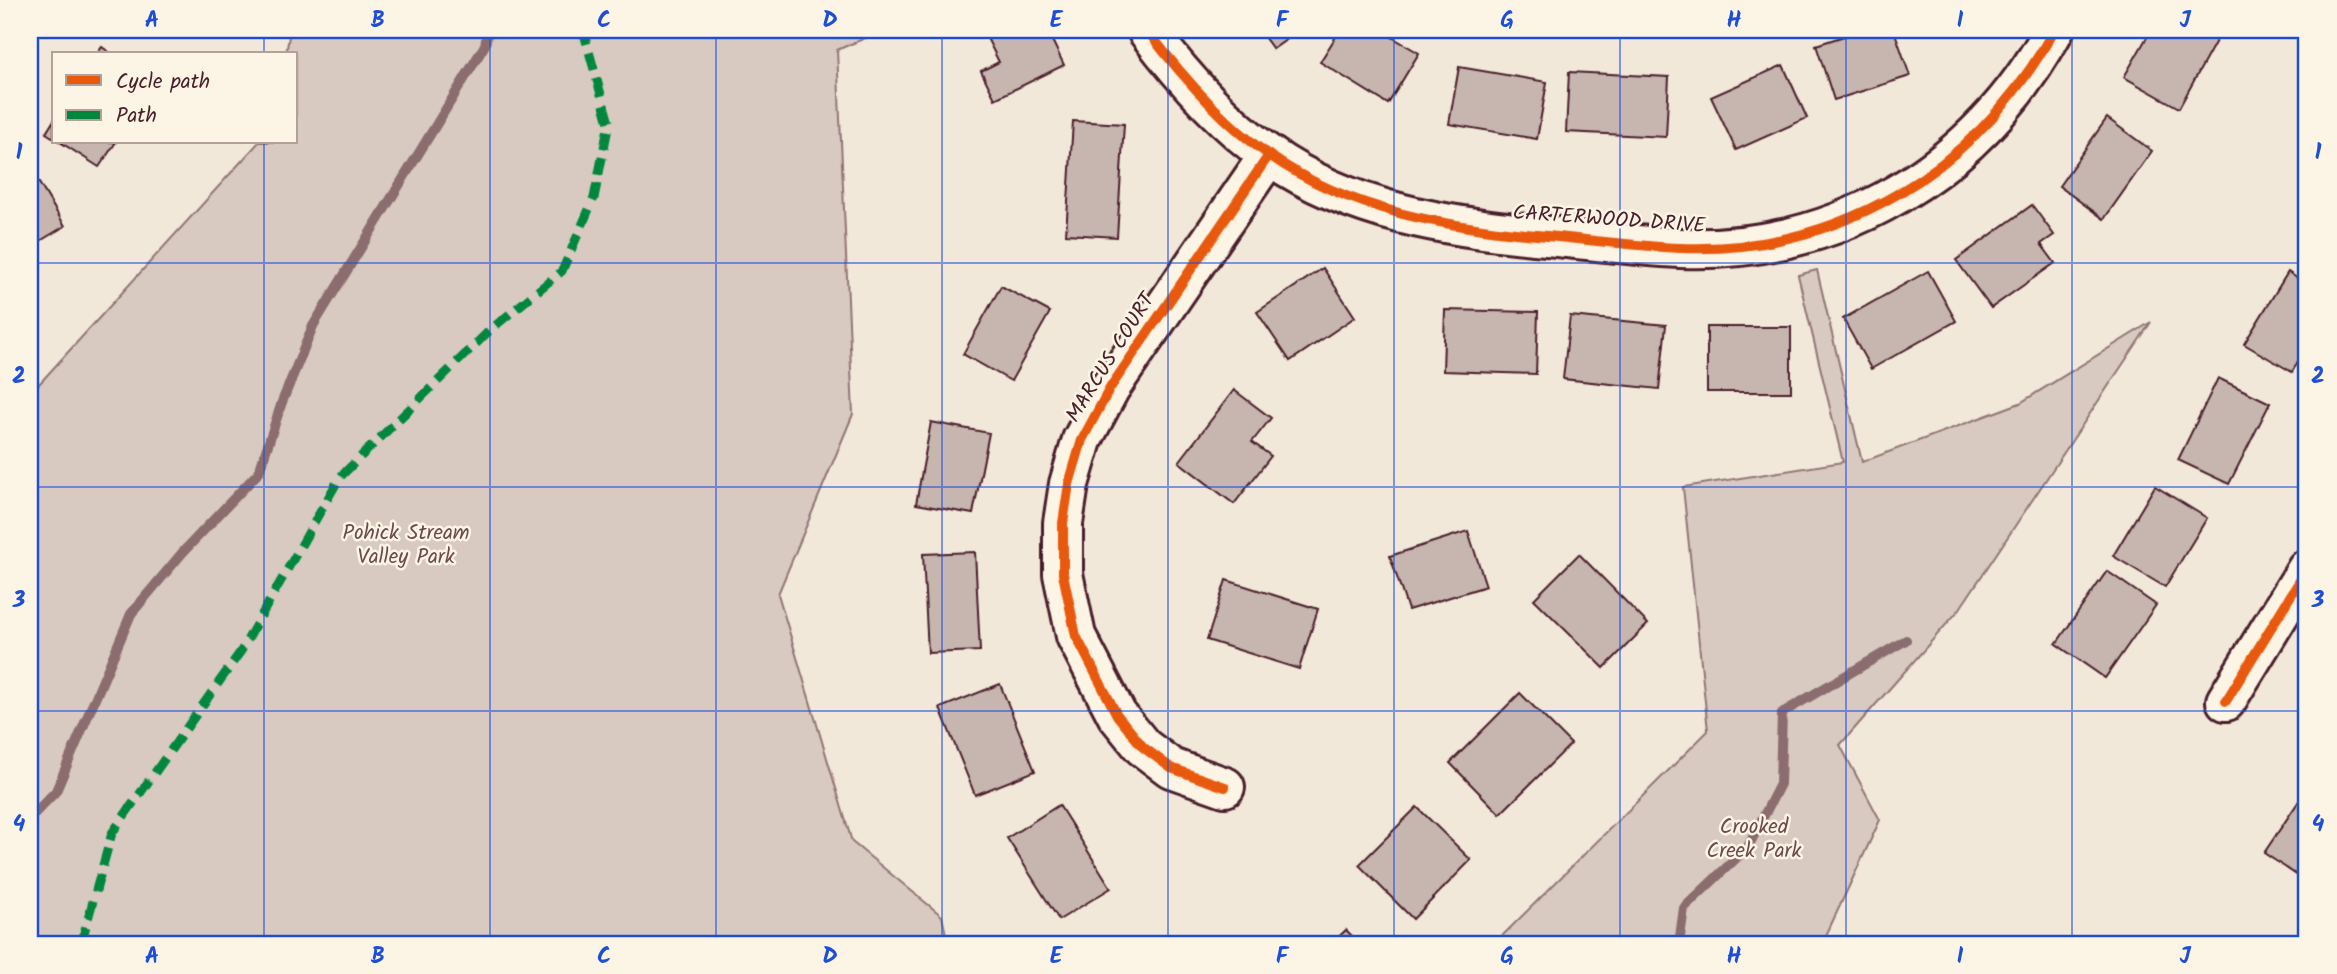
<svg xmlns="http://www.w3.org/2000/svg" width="2337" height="974" viewBox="0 0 2337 974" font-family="Kalam,sans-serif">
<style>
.green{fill:#d8cac0;stroke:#917476;stroke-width:2}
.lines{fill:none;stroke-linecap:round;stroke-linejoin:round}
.stream{stroke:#8b6d6f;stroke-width:10}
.building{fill:#c7b6af;stroke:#4a1f2b;stroke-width:2}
.minor-casing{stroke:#4a1f2b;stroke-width:44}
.minor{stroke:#fcf5e5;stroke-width:38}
.quiet{stroke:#00873e;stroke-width:9;stroke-dasharray:18 9;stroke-linecap:butt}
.cycleway-casing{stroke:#fcf5e5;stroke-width:15}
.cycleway{stroke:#e8590c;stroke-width:10}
.grid{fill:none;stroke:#1d4ed8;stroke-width:2;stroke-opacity:0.55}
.labels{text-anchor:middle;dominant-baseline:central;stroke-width:5;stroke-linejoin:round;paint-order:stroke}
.street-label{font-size:21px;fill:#4a1f2b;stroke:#fcf5e5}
.park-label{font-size:21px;fill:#6e4a50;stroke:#fcf5e5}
.neatline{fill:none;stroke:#1d4ed8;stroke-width:2.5}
.grid-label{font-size:23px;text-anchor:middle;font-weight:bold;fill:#1d4ed8}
</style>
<rect width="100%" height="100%" fill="#f1e8da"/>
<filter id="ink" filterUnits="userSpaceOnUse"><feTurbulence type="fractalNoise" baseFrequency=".0143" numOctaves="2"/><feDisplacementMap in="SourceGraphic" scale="14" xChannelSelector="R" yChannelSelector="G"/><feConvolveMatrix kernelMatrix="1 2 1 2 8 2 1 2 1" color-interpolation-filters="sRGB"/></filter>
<g filter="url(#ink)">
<!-- green -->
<g class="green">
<path d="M 290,30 L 884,30 L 837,50 L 853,414 L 778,594 L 852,842 L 942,916 L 948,944 L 30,944 L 30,394 L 259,142 L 296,142 L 296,54 L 286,54 Z"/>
<path d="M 1817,270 L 1862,462 L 2020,403 L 2151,322 L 1959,610 L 1840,745 L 1880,820 L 1822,944 L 1494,944 L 1708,731 L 1683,487 L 1843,462 L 1798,275 Z"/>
</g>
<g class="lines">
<!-- stream -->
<g class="stream">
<path d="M 30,818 L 56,791 L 131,614 L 183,552 L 259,472 L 282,402 L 313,326 L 485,45 L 488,30"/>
<path d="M 1679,944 L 1684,908 L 1748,847 L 1780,784 L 1782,713 L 1906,640"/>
</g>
</g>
<!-- building -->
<g class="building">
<path d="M 983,30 L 1047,30 L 1064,65 L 995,99 L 981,71 L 999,62 Z"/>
<path d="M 1259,30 L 1300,30 L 1273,49 Z"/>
<path d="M 1340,30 L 1380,30 L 1419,53 L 1388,104 L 1320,62 Z"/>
<path d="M 1863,30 L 1894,30 L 1910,76 L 1834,100 L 1816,45 Z"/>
<path d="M 2151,30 L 2222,30 L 2179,108 L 2124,77 Z"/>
<path d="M 102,47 L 112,54 L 97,54 Z"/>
<path d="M 1783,65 L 1807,118 L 1736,150 L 1711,97 Z"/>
<path d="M 1459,67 L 1547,82 L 1537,139 L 1449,124 Z"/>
<path d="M 1569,72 L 1669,77 L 1666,137 L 1566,132 Z"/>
<path d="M 2107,118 L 2152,151 L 2104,219 L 2059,186 Z"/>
<path d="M 54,120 L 54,138 L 46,133 Z"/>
<path d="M 1073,121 L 1124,124 L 1117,237 L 1066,234 Z"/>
<path d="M 60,142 L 116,142 L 99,167 Z"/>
<path d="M 30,168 L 65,226 L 30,247 Z"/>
<path d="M 2032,205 L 2054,235 L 2041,244 L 2055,263 L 1991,308 L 1956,260 Z"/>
<path d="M 1323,268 L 1355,317 L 1290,361 L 1257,312 Z"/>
<path d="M 1928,271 L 1956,321 L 1871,369 L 1843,319 Z"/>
<path d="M 2288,272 L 2307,285 L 2307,347 L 2292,372 L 2244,344 Z"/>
<path d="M 1001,286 L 1050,312 L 1011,381 L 963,354 Z"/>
<path d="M 1445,310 L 1538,312 L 1536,374 L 1443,371 Z"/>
<path d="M 1570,316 L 1666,325 L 1659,389 L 1563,379 Z"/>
<rect x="1707" y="327" width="84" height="65"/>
<path d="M 2218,378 L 2270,403 L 2229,484 L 2178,460 Z"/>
<path d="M 1234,390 L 1271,418 L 1252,442 L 1271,456 L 1234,504 L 1179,462 Z"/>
<path d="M 931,422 L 989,433 L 973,514 L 916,504 Z"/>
<path d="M 2155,486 L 2207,518 L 2165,587 L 2113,556 Z"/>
<path d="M 1468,531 L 1486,586 L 1408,610 L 1390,556 Z"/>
<path d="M 975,552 L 980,651 L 928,653 L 923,554 Z"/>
<path d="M 1579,554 L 1648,624 L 1604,668 L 1534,599 Z"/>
<path d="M 2107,571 L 2156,605 L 2105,678 L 2056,644 Z"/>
<path d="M 1226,580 L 1318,609 L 1299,669 L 1207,640 Z"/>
<path d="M 1000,684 L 1035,771 L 975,795 L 940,708 Z"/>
<path d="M 1520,693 L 1571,744 L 1500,814 L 1450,763 Z"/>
<path d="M 2307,789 L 2307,882 L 2264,853 Z"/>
<path d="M 1059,805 L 1111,888 L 1059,920 L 1007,838 Z"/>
<path d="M 1417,807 L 1471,860 L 1413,919 L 1359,865 Z"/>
<path d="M 1346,930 L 1360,944 L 1331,944 Z"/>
</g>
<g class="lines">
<!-- minor casing -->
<g class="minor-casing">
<g id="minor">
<path d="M 1147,30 C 1181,75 1223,123 1269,155 C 1350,212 1451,228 1547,236 C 1591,240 1635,246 1680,248 C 1840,254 1978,169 2054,30"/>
<path d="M 2226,701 L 2307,569"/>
<path d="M 1225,787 L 1171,768 L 1143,747 L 1117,715 L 1076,636 L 1063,574 L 1063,523 L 1069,484 L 1082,440 L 1110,388 L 1269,155"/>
</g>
</g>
<!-- minor -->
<use href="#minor" class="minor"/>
<!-- quiet -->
<path class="quiet" d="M 81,944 L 112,833 L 241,651 L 340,477 L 490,330 L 562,271 L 594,198 L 609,123 L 583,30"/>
<!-- cycleway casing -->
<g class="cycleway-casing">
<g id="cycleway">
<path d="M 1147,30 C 1181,75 1223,123 1269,155 C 1350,212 1451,228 1547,236 C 1591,240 1635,246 1680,248 C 1840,254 1978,169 2054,30"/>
<path d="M 2226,701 L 2307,569"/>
<path d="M 1225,787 L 1171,768 L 1143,747 L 1117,715 L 1076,636 L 1063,574 L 1063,523 L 1069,484 L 1082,440 L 1110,388 L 1269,155"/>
</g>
</g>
<!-- cycleway -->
<use href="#cycleway" class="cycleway"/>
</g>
</g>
<!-- grid -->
<path class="grid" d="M 264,30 L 264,54M 490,30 L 490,944M 716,30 L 716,944M 942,30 L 942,944M 1168,30 L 1168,944M 1394,30 L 1394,944M 1620,30 L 1620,944M 1846,30 L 1846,944M 2072,30 L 2072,944M 264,142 L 264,944M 30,263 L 2307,263M 30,487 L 2307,487M 30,711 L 2307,711"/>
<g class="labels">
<!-- street labels -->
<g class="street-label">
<text transform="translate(1609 220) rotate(4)">CARTERWOOD DRIVE</text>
<text transform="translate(1111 358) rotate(-58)">MARCUS COURT</text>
</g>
<!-- park labels -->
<g class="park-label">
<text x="406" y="533">Pohick Stream<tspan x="406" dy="24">Valley Park</tspan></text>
<text x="1754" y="827">Crooked<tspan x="1754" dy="24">Creek Park</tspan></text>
</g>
</g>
<!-- margin -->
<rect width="2337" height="974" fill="none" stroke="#fcf5e5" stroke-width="77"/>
<!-- legend -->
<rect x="52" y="52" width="245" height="91" fill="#fcf5e5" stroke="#b59f9b" stroke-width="2"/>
<rect x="66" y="75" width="35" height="10" fill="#e8590c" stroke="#b59f9b" stroke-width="2"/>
<text x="116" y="88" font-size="21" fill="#4a1f2b">Cycle path</text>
<rect x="66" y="110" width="35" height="10" fill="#00873e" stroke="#b59f9b" stroke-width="2"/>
<text x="116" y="122" font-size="21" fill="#4a1f2b">Path</text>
<rect x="38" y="38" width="2260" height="898" class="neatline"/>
<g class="grid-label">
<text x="152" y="27">A</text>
<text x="378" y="27">B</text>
<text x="604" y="27">C</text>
<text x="830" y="27">D</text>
<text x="1056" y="27">E</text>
<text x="1282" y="27">F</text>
<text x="1507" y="27">G</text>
<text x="1734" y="27">H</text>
<text x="1960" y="27">I</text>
<text x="2185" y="27">J</text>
<text x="19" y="159">1</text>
<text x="2318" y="159">1</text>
<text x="19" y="383">2</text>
<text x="2318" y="383">2</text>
<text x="19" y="607">3</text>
<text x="2318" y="607">3</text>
<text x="19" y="831">4</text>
<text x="2318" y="831">4</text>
<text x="152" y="963">A</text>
<text x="378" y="963">B</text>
<text x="604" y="963">C</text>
<text x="830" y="963">D</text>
<text x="1056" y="963">E</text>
<text x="1282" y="963">F</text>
<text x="1507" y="963">G</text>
<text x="1734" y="963">H</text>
<text x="1960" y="963">I</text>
<text x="2185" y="963">J</text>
</g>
</svg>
